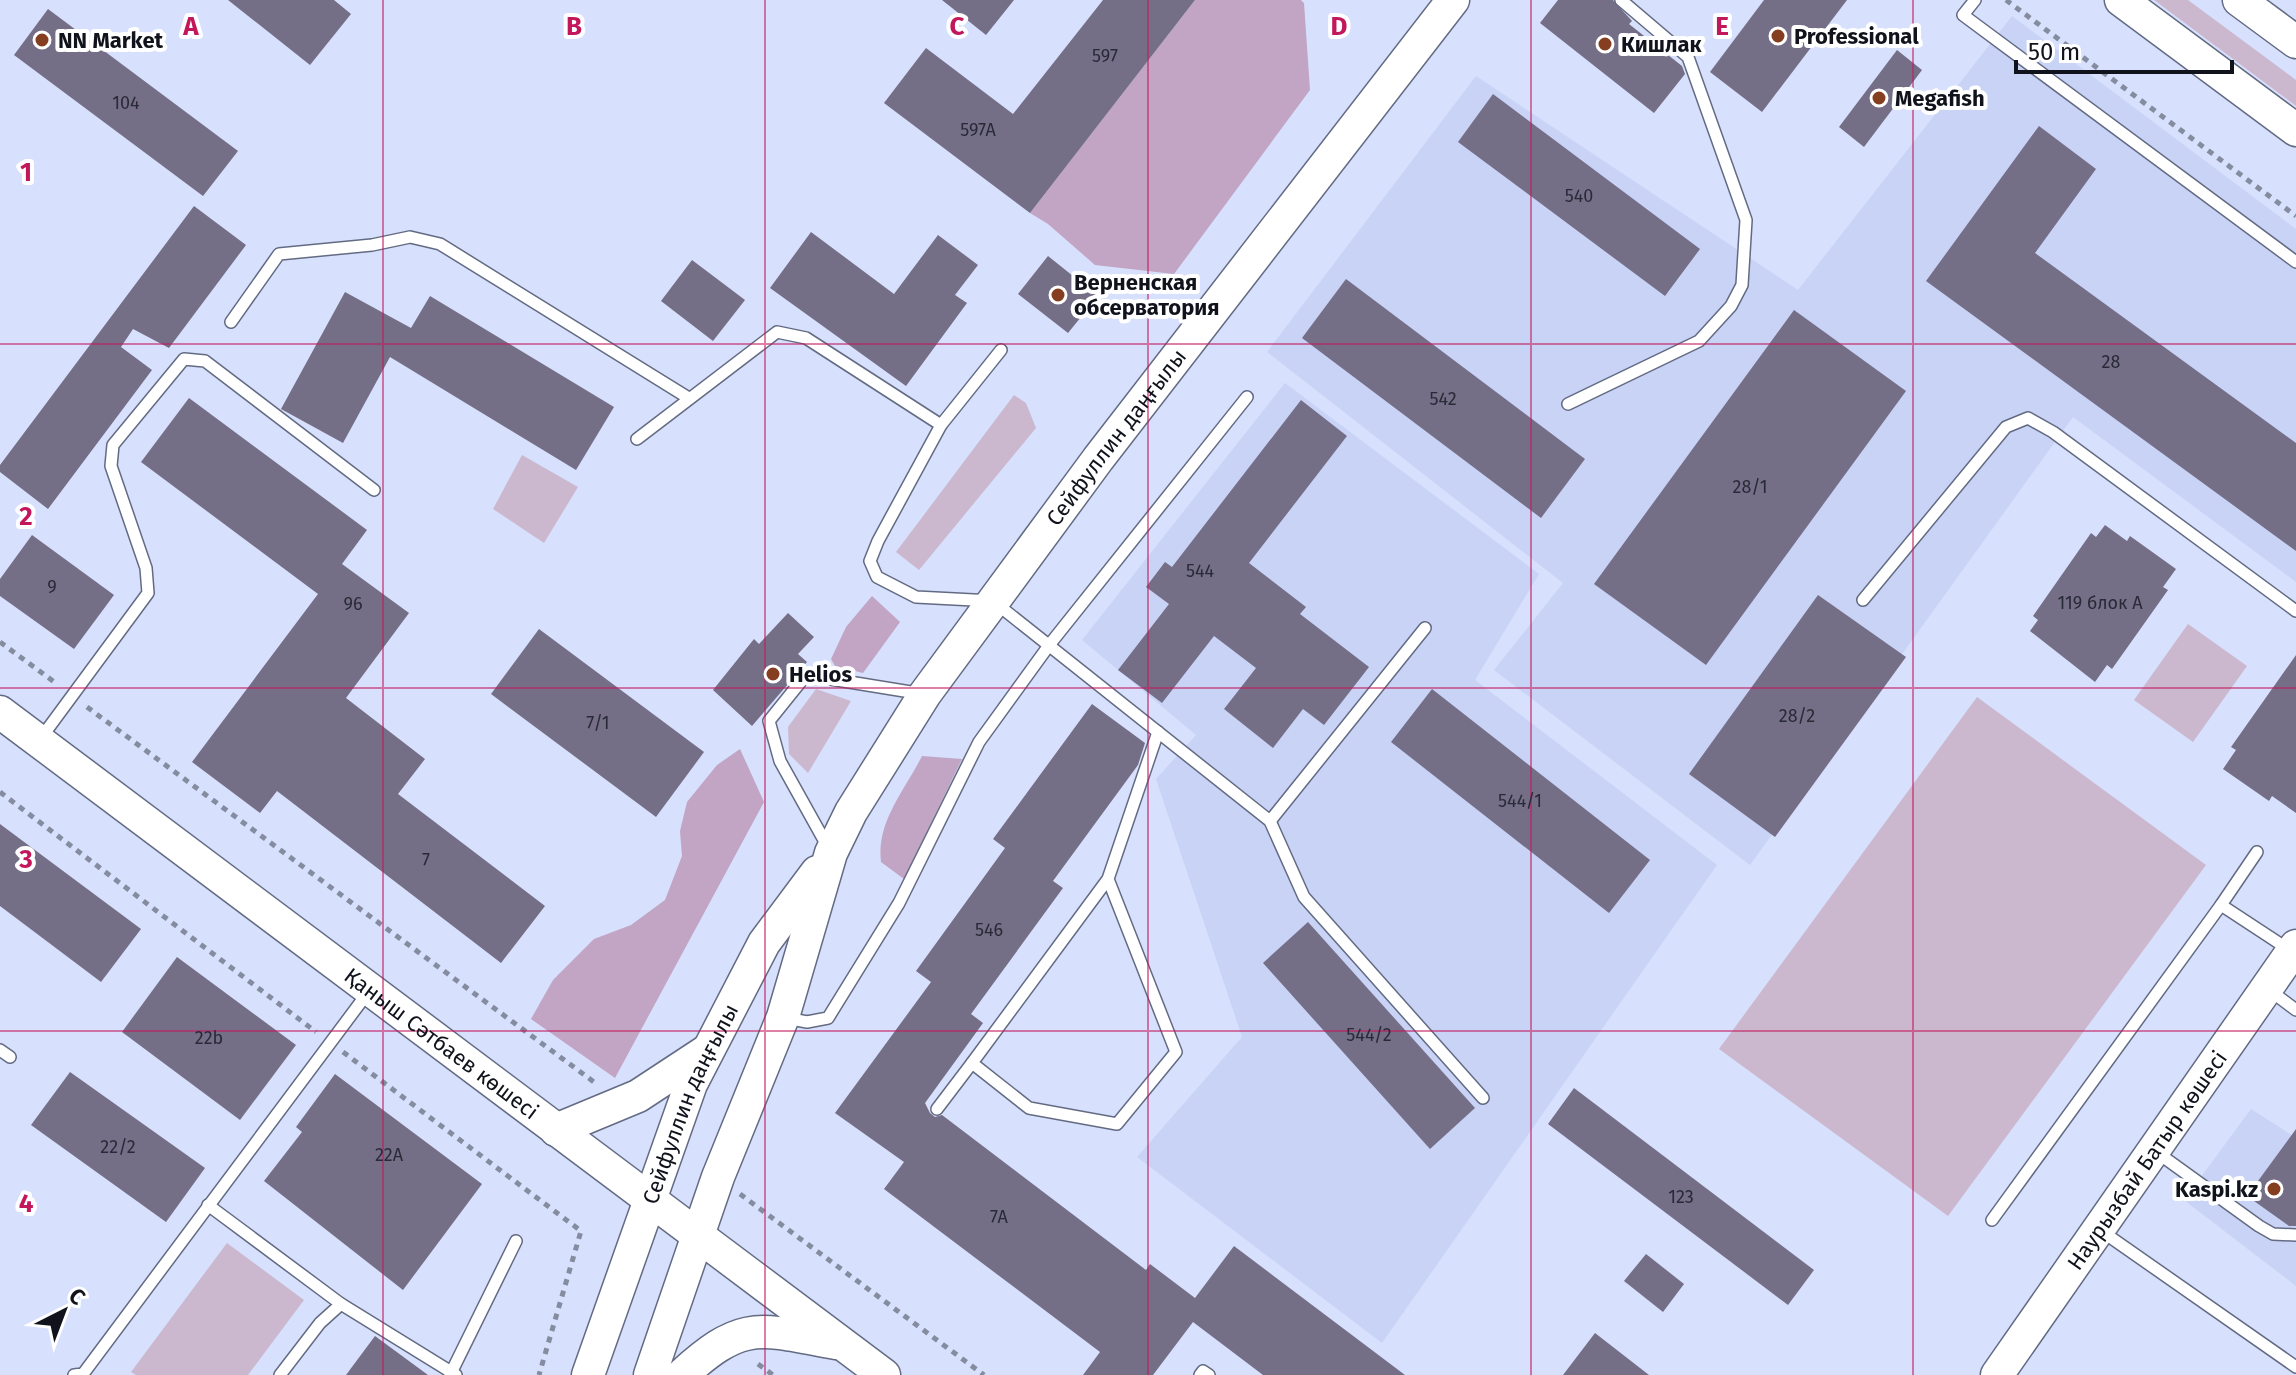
<svg xmlns="http://www.w3.org/2000/svg" width="2296" height="1375" viewBox="0 0 2296 1375" font-family="'Fira Sans',sans-serif">
<style>
.built{fill:#c8d3f6}
.green{fill:#ccb8ce}
.forest{fill:#c2a4c4}
.building{fill:#756e87}
.lines{fill:none;stroke-linecap:round;stroke-linejoin:round}
.service-casing{stroke:#636b83;stroke-width:14}
.secondary-casing{stroke:#636b83;stroke-width:35}
.path{stroke:#858ca0;stroke-width:5;stroke-dasharray:6 6;stroke-linecap:butt}
.service{stroke:#fff;stroke-width:11}
.secondary{stroke:#fff;stroke-width:32}
.grid{fill:none;stroke:#c2185b;stroke-width:2;stroke-opacity:0.55}
.poi-dot{fill:#863e20;stroke:#fff;stroke-width:3}
.labels{text-anchor:middle;dominant-baseline:central;stroke-width:8;stroke-linejoin:round;paint-order:stroke}
.number-label{font-size:18px;fill:#292a37}
.poi-label{font-size:22px;font-weight:bold;fill:#10131c;stroke:#fff;text-anchor:start}
.street-label{font-size:22px;fill:#10131c;stroke:#fff}
.grid-label{font-size:26px;text-anchor:middle;font-weight:bold;fill:#c2185b;stroke:#fff;stroke-width:8;stroke-linejoin:round;paint-order:stroke}
</style>
<rect width="100%" height="100%" fill="#d7e0fc"/>
<!-- built -->
<g class="built">
<path d="M 2012,16 L 2296,229 L 2296,582 L 2073,417 L 1750,865 L 1494,670 L 1563,583 L 1267,352 L 1476,76 L 1798,290 Z"/>
<path d="M 1285,383 L 1539,574 L 1475,680 L 1717,865 L 1382,1343 L 1137,1157 L 1242,1037 L 1156,779 L 1196,735 L 1082,640 Z"/>
<path d="M 2251,1109 L 2296,1138 L 2296,1286 L 2184,1200 Z"/>
</g>
<!-- green -->
<g class="green">
<path d="M 2154,0 L 2188,0 L 2296,80 L 2296,106 Z"/>
<path d="M 1014,395 L 1026,403 L 1036,428 L 919,570 L 896,552 Z"/>
<path d="M 522,455 L 578,487 L 544,543 L 493,509 Z"/>
<path d="M 2188,624 L 2247,666 L 2193,742 L 2134,700 Z"/>
<path d="M 816,689 L 851,701 L 808,773 L 789,754 L 788,727 Z"/>
<path d="M 1977,697 L 2206,865 L 1948,1216 L 1719,1049 Z"/>
<path d="M 227,1243 L 304,1300 L 248,1375 L 136,1375 L 131,1372 Z"/>
</g>
<!-- forest -->
<g class="forest">
<path d="M 1195,0 L 1301,0 L 1304,3 L 1310,90 L 1174,274 L 1095,265 L 1048,224 L 1030,213 Z"/>
<path d="M 872,596 L 900,622 L 863,673 L 835,666 L 831,659 L 846,627 Z"/>
<path d="M 740,749 L 764,802 L 615,1078 L 531,1019 L 553,980 L 594,939 L 631,925 L 665,900 L 682,856 L 680,831 L 687,802 L 717,765 Z"/>
<path d="M 922,756 L 962,759 L 904,879 L 881,862 C 876,822 905,790 922,756 Z"/>
</g>
<!-- building -->
<g class="building">
<path d="M 228,0 L 334,0 L 351,14 L 310,65 Z"/>
<path d="M 942,0 L 1014,0 L 986,35 Z"/>
<path d="M 1103,0 L 1195,0 L 1030,213 L 884,103 L 926,48 L 1013,114 Z"/>
<path d="M 1558,0 L 1613,0 L 1632,21 L 1629,24 L 1682,66 L 1685,74 L 1654,113 L 1540,23 Z"/>
<path d="M 1764,0 L 1847,0 L 1762,112 L 1710,72 Z"/>
<path d="M 48,9 L 238,151 L 203,196 L 14,55 Z"/>
<path d="M 1897,50 L 1922,70 L 1864,147 L 1839,127 Z"/>
<path d="M 1493,94 L 1700,249 L 1665,296 L 1458,142 Z"/>
<path d="M 2039,126 L 2096,169 L 2035,253 L 2296,443 L 2296,551 L 1926,281 Z"/>
<path d="M 194,206 L 246,245 L 169,348 L 133,329 L 121,347 L 152,370 L 48,509 L 0,472 L 0,465 Z"/>
<path d="M 811,232 L 894,294 L 938,235 L 978,265 L 955,295 L 967,303 L 906,386 L 770,288 Z"/>
<path d="M 1048,256 L 1098,296 L 1068,333 L 1018,294 Z"/>
<path d="M 692,260 L 745,300 L 713,341 L 661,301 Z"/>
<path d="M 1346,279 L 1585,459 L 1541,518 L 1302,338 Z"/>
<path d="M 345,292 L 411,328 L 430,296 L 614,407 L 576,470 L 390,357 L 343,443 L 281,409 Z"/>
<path d="M 1794,310 L 1906,391 L 1706,665 L 1594,584 Z"/>
<path d="M 189,398 L 367,530 L 342,564 L 409,613 L 346,698 L 425,759 L 398,794 L 545,906 L 501,963 L 277,791 L 260,813 L 192,762 L 318,594 L 141,462 Z"/>
<path d="M 1301,400 L 1347,436 L 1249,563 L 1306,607 L 1300,614 L 1369,667 L 1324,725 L 1303,709 L 1273,748 L 1224,709 L 1256,668 L 1214,636 L 1162,703 L 1118,670 L 1169,604 L 1146,587 L 1165,562 L 1172,567 Z"/>
<path d="M 2105,525 L 2127,541 L 2130,536 L 2176,569 L 2163,587 L 2168,590 L 2112,669 L 2107,665 L 2095,682 L 2030,631 L 2038,620 L 2033,616 L 2091,533 L 2096,537 Z"/>
<path d="M 32,535 L 114,595 L 74,649 L 0,596 L 0,579 Z"/>
<path d="M 1818,595 L 1906,657 L 1775,837 L 1689,774 Z"/>
<path d="M 788,613 L 814,637 L 798,654 L 807,662 L 752,726 L 713,690 L 754,639 L 759,644 Z"/>
<path d="M 539,629 L 704,752 L 656,817 L 491,694 Z"/>
<path d="M 2296,655 L 2296,813 L 2272,796 L 2269,801 L 2223,769 L 2236,750 L 2231,747 Z"/>
<path d="M 1432,689 L 1650,860 L 1609,913 L 1391,742 Z"/>
<path d="M 1092,704 L 1145,743 L 1138,765 L 1053,881 L 1063,888 L 971,1014 L 983,1023 L 925,1103 L 930,1113 L 935,1117 L 942,1115 L 1146,1270 L 1150,1264 L 1195,1298 L 1234,1246 L 1405,1375 L 1263,1375 L 1193,1322 L 1153,1375 L 1083,1375 L 1100,1352 L 884,1189 L 904,1162 L 835,1113 L 931,982 L 916,971 L 1005,848 L 993,839 Z"/>
<path d="M 0,824 L 141,929 L 101,982 L 0,906 Z"/>
<path d="M 1308,922 L 1475,1108 L 1430,1149 L 1263,963 Z"/>
<path d="M 177,957 L 296,1045 L 240,1120 L 122,1032 Z"/>
<path d="M 70,1072 L 205,1168 L 166,1222 L 31,1125 Z"/>
<path d="M 335,1074 L 482,1184 L 403,1290 L 264,1181 L 302,1132 L 296,1127 Z"/>
<path d="M 1574,1088 L 1814,1270 L 1788,1305 L 1548,1124 Z"/>
<path d="M 2296,1129 L 2296,1226 L 2289,1226 L 2247,1196 Z"/>
<path d="M 1646,1254 L 1684,1284 L 1663,1312 L 1624,1281 Z"/>
<path d="M 1595,1333 L 1649,1375 L 1563,1375 Z"/>
<path d="M 375,1336 L 428,1375 L 346,1375 Z"/>
</g>
<g class="lines">
<!-- service casing -->
<g class="service-casing">
<g id="service">
<path d="M 1975,0 L 1963,15 L 2296,262"/>
<path d="M 231,322 L 279,254 L 372,245 L 410,237 L 440,244 L 687,397"/>
<path d="M 1001,350 L 941,425 L 878,541 L 870,561 L 877,577 L 916,597 L 993,601 L 1270,821 L 1304,897 L 1483,1098"/>
<path d="M 1568,404 L 1699,341 L 1731,306 L 1742,285 L 1746,220 L 1688,57 L 1621,0"/>
<path d="M 637,439 L 777,332 L 806,338 L 941,425"/>
<path d="M 1863,600 L 2006,427 L 2028,418 L 2053,432 L 2296,611"/>
<path d="M 41,738 L 148,593 L 146,568 L 111,466 L 113,445 L 184,359 L 205,361 L 374,490"/>
<path d="M 1270,821 L 1425,628"/>
<path d="M 829,849 L 780,761 L 769,721 L 806,675 L 923,694"/>
<path d="M 1108,879 L 972,1063 L 1029,1108 L 1117,1124 L 1176,1052 L 1108,879 L 1158,732"/>
<path d="M 2221,905 L 2257,852"/>
<path d="M 2268,989 L 2296,1010"/>
<path d="M 786,1018 L 807,1022 L 828,1018 L 899,903 L 979,742 L 1050,644 L 1247,397"/>
<path d="M 0,1050 L 10,1057"/>
<path d="M 937,1109 L 972,1063"/>
<path d="M 2155,1151 L 2259,1226 L 2273,1234 L 2296,1235"/>
<path d="M 208,1205 L 341,1304"/>
<path d="M 1992,1220 L 2221,905 L 2288,949"/>
<path d="M 2100,1230 L 2296,1367"/>
<path d="M 74,1375 L 83,1374 L 369,991"/>
<path d="M 280,1375 L 320,1323 L 341,1304 L 456,1375"/>
<path d="M 450,1375 L 516,1241"/>
<path d="M 1200,1375 L 1203,1371 L 1209,1375"/>
</g>
</g>
<!-- secondary casing -->
<g class="secondary-casing">
<g id="secondary">
<path d="M 2121,0 L 2296,130"/>
<path d="M 2239,0 L 2296,42"/>
<path id="s1" d="M 0,712 L 884,1375"/>
<path d="M 556,1130 L 638,1096 L 705,1052"/>
<path id="s2" d="M 588,1375 L 691,1084 L 764,943 L 817,872"/>
<path id="s3" d="M 650,1375 L 718,1177 L 783,1017 L 831,853 L 851,812 L 925,694 L 1098,459 L 1453,0"/>
<path d="M 682,1375 C 743,1319 759,1329 836,1343"/>
<path id="s4" d="M 1997,1375 L 2296,946"/>
</g>
</g>
<!-- path -->
<g class="path">
<path d="M 2006,0 L 2296,216"/>
<path d="M 0,642 L 57,684"/>
<path d="M 87,707 L 594,1082"/>
<path d="M 0,792 L 316,1032"/>
<path d="M 343,1052 L 581,1231 L 539,1375"/>
<path d="M 740,1194 L 984,1375"/>
<path d="M 758,1364 L 773,1375"/>
</g>
<!-- service -->
<use href="#service" class="service"/>
<!-- secondary -->
<use href="#secondary" class="secondary"/>
</g>
<!-- grid -->
<path class="grid" d="M 383,0 L 383,1375M 765,0 L 765,1375M 1148,0 L 1148,1375M 1531,0 L 1531,1375M 1913,0 L 1913,1375M 0,344 L 2296,344M 0,688 L 2296,688M 0,1031 L 2296,1031"/>
<!-- markers -->
<g class="poi-dot">
<circle cx="1778" cy="36" r="8"/>
<circle cx="42" cy="40" r="8"/>
<circle cx="1605" cy="44" r="8"/>
<circle cx="1879" cy="98" r="8"/>
<circle cx="1058" cy="295" r="8"/>
<circle cx="773" cy="674" r="8"/>
<circle cx="2274" cy="1189" r="8"/>
</g>
<g class="labels">
<!-- number labels -->
<g class="number-label">
<text x="1105" y="56">597</text>
<text x="126" y="103">104</text>
<text x="978" y="130">597А</text>
<text x="1579" y="196">540</text>
<text x="2111" y="362">28</text>
<text x="1443" y="399">542</text>
<text x="1750" y="487">28/1</text>
<text x="1200" y="571">544</text>
<text x="52" y="587">9</text>
<text x="2100" y="603">119 блок А</text>
<text x="353" y="604">96</text>
<text x="1797" y="716">28/2</text>
<text x="598" y="723">7/1</text>
<text x="1520" y="801">544/1</text>
<text x="426" y="860">7</text>
<text x="989" y="930">546</text>
<text x="1369" y="1035">544/2</text>
<text x="209" y="1038">22b</text>
<text x="118" y="1147">22/2</text>
<text x="389" y="1155">22А</text>
<text x="1681" y="1197">123</text>
<text x="999" y="1217">7А</text>
</g>
<!-- poi labels -->
<g class="poi-label">
<text x="1794" y="36">Professional</text>
<text x="58" y="40">NN Market</text>
<text x="1621" y="44">Кишлак</text>
<text x="1895" y="98">Megafish</text>
<text x="1074" y="282">Верненская<tspan x="1074" dy="25">обсерватория</tspan></text>
<text x="789" y="674">Helios</text>
<text x="2258" y="1189" text-anchor="end">Kaspi.kz</text>
</g>
<!-- street labels -->
<g class="street-label">
<text stroke="none"><textPath href="#s3" startOffset="1058">Сейфуллин даңғылы</textPath></text>
<text stroke="none"><textPath href="#s1" startOffset="552">Қаныш Сәтбаев көшесі</textPath></text>
<text stroke="none"><textPath href="#s2" startOffset="290">Сейфуллин даңғылы</textPath></text>
<text stroke="none"><textPath href="#s4" startOffset="262">Наурызбай Батыр көшесі</textPath></text>
</g>
</g>
<g class="grid-label">
<text x="191" y="35">A</text>
<text x="574" y="35">B</text>
<text x="957" y="35">C</text>
<text x="1339" y="35">D</text>
<text x="1722" y="35">E</text>
<text x="26" y="181">1</text>
<text x="26" y="525">2</text>
<text x="26" y="868">3</text>
<text x="26" y="1212">4</text>
</g>
<!-- north arrow -->
<g transform="translate(64 1311) rotate(42)" stroke="#ffffff" stroke-width="6" paint-order="stroke">
<path d="M0-6L14 30L0 20L-14 30Z" fill="#10131c"/>
<text y="-12" font-size="22" font-weight="bold" text-anchor="middle" fill="#10131c">С</text>
</g>
<!-- scale -->
<path d="M2016 60v12h216v-12" fill="none" stroke="#10131c" stroke-width="4"/>
<text x="2028" y="60" font-size="24" fill="#10131c" stroke="#ffffff" stroke-width="6" paint-order="stroke">50 m</text>
</svg>
